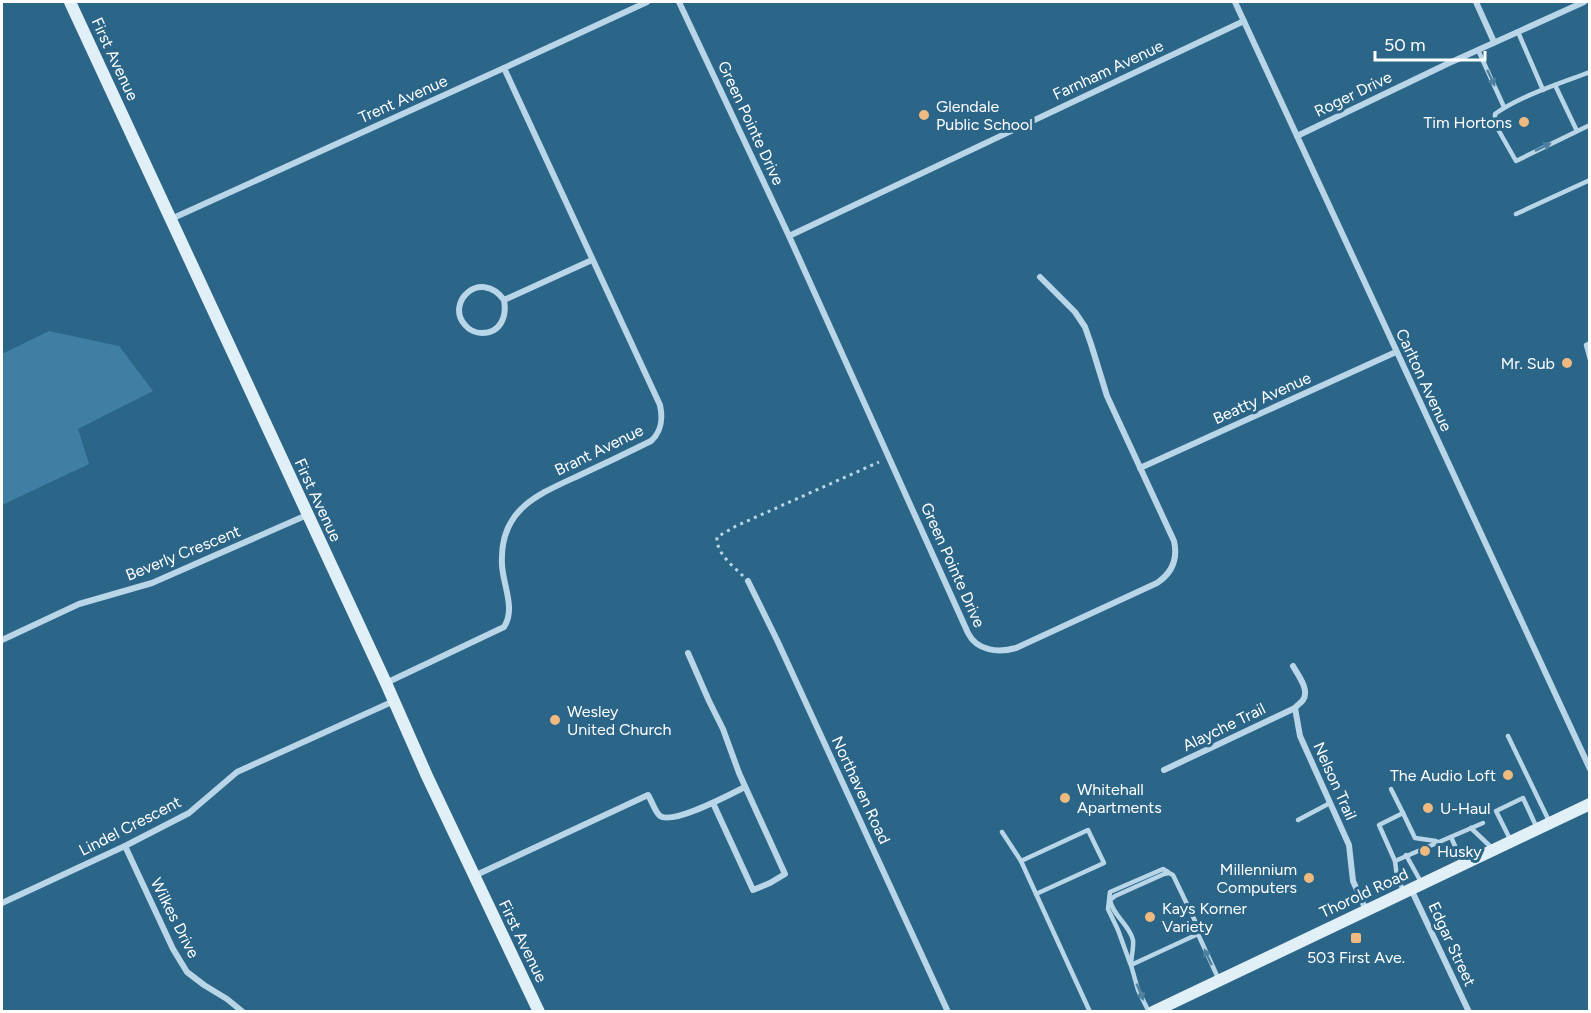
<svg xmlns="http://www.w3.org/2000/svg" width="1591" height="1013" viewBox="0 0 1591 1013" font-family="Figtree,sans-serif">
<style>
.green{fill:#407fa4}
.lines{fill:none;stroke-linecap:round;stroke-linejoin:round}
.path{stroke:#b8d6e8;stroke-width:3;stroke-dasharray:3 4.5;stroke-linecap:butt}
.lane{stroke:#b8d6e8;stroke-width:4.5}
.street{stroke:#b8d6e8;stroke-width:6}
.secondary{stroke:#e1eff7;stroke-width:12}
.oneway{fill:#4e81a0}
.poi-dot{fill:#eeba80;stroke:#2b6588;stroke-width:2}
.labels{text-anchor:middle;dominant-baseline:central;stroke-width:6;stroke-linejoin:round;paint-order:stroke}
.street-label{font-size:16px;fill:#fff;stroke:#2b6588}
.poi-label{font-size:16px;fill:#fff;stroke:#2b6588;text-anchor:start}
</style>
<rect width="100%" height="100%" fill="#2b6588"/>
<!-- green -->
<path class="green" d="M 49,331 L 119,346 L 153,391 L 78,429 L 89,464 L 2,505 L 2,354 Z"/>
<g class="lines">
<!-- path -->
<path class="path" d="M 743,576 C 732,565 716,553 717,537 L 736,526 L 879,462"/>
<!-- lane -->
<g class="lane">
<path d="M 1518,32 L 1543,90"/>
<path d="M 1478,50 L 1504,107"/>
<path d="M 1590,72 C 1561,83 1520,96 1495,114 L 1495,124 L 1516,161 L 1590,125"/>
<path d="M 1555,85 L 1577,131"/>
<path d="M 1516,214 L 1590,180"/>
<path d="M 1590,343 L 1586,345 L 1590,360"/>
<path d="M 1508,736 L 1550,823"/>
<path d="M 1391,789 L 1403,813 L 1379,825 L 1395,861 L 1483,823"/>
<path d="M 1403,813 L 1415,838 L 1436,841"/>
<path d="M 1298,820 L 1330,803"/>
<path d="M 1471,828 L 1493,849"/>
<path d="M 1002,832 L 1021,861 L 1090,1012"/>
<path d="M 1451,837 L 1462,862"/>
<path d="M 1511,841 L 1496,811 L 1523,798 L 1537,828"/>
<path d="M 1406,855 L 1421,882"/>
<path d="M 1021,861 L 1088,830 L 1104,863 L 1036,894"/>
<path d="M 1395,861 L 1397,877 L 1404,892"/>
<path d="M 1130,963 L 1118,930 L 1108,909 L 1110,892 L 1163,869 L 1168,872"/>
<path d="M 1131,965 C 1131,958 1134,947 1133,940 C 1129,924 1113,916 1110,900 L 1115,896 L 1164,874 L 1169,873 L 1173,875 L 1196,923 L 1198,934 L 1219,980"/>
<path d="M 1149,1012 L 1138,990 L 1131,965 L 1198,934"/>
</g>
<!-- street -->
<g class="street">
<path d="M 679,2 L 789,236 L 968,633 C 977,651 998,653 1016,648 L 1157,583 C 1172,573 1178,559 1174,541 L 1107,396 L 1091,344 L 1085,327 L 1075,312 L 1040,277"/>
<path d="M 1235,2 L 1590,769"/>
<path d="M 1476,2 L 1494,42"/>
<path d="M 1297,136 L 1447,64 L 1584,2"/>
<path d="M 171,219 L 504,68 L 647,2"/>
<path d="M 789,236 L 1244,21"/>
<path d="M 504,300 C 480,268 445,303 465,325 C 469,330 476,333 482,333 C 501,333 507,316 504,300 L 592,260"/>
<path d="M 1140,468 L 1396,352"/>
<path d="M 748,581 L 777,640 L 948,1012"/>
<path d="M 2,640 L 79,604 L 152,583 L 307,515"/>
<path d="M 688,653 L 709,701 L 723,729 L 739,773 L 785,874 L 770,883 L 753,890 L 713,803"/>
<path d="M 1293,666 C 1298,675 1310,690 1303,700 C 1301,703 1297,705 1295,708 L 1300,736 L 1349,845 L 1353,881 L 1366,910"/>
<path d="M 386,683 L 504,627 C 516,609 503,585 502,565 C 499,509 537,495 580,475 C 604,464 627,453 651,441 C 662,431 663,419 660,405 L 504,68"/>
<path d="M 1164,770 L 1295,708"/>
<path d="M 125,846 L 173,949 L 187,972 L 204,985 L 227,999 L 243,1012"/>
<path d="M 474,876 L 648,795 C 652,801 655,812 660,816 C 673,825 731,794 745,787"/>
<path d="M 1411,889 L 1469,1012"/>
<path d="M 2,903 L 125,846 L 189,813 L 237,772 L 394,701"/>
</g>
<!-- secondary -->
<g class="secondary">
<path d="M 70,2 L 386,683 L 427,776 L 539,1012"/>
<path d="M 1153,1012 L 1590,804"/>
</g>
</g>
<!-- one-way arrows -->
<defs><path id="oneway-solid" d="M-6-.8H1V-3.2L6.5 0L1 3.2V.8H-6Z" transform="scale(1.5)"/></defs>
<g class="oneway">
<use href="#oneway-solid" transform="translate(1491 78) rotate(65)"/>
<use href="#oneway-solid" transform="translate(1543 147) rotate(-26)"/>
<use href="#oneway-solid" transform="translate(1208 957) rotate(-115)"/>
<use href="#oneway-solid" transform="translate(1140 992) rotate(68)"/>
</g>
<!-- markers -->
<g class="poi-dot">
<circle cx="924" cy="115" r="6"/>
<circle cx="1524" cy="122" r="6"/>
<circle cx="1567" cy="363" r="6"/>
<circle cx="555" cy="720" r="6"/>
<circle cx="1508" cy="775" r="6"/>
<circle cx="1065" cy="798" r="6"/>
<circle cx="1428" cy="808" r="6"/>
<circle cx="1425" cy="851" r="6"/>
<circle cx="1309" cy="878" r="6"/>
<circle cx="1150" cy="917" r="6"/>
<rect x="1350" y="932" width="12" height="12" rx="3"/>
</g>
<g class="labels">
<!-- street labels -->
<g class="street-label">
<text transform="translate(115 59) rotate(65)">First Avenue</text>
<text transform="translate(1108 70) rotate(-25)">Farnham Avenue</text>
<text transform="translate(1353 94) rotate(-26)">Roger Drive</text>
<text transform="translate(403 99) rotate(-24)">Trent Avenue</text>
<text transform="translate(751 123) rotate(65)">Green Pointe Drive</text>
<text transform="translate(1424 380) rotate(65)">Carlton Avenue</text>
<text transform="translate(1262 398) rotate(-24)">Beatty Avenue</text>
<text transform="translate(599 450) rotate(-26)">Brant Avenue</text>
<text transform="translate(318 500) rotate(65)">First Avenue</text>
<text transform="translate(183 553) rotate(-22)">Beverly Crescent</text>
<text transform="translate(953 565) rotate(66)">Green Pointe Drive</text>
<text transform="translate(1224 727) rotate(-26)">Alayche Trail</text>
<text transform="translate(1335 781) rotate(66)">Nelson Trail</text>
<text transform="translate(861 790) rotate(65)">Northaven Road</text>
<text transform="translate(130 826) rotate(-27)">Lindel Crescent</text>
<text transform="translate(1364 893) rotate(-25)">Thorold Road</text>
<text transform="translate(175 918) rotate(63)">Wilkes Drive</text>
<text transform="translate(523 941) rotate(64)">First Avenue</text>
<text transform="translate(1452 944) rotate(65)">Edgar Street</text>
</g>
<!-- poi labels -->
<g class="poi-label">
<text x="936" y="106">Glendale<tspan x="936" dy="18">Public School</tspan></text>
<text x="1512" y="122" text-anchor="end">Tim Hortons</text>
<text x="1555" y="363" text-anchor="end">Mr. Sub</text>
<text x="567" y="711">Wesley<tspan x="567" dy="18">United Church</tspan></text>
<text x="1496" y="775" text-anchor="end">The Audio Loft</text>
<text x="1077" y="789">Whitehall<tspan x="1077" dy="18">Apartments</tspan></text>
<text x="1440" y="808">U-Haul</text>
<text x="1437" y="851">Husky</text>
<text x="1297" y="869" text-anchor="end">Millennium<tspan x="1297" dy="18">Computers</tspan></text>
<text x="1162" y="908">Kays Korner<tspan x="1162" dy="18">Variety</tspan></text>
<text x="1356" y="957" text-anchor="middle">503 First Ave.</text>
</g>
</g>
<!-- border -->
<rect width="1591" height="1013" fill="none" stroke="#ffffff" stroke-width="6"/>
<!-- scale -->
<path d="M1375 51v9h110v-9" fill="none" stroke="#ffffff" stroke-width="3"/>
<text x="1384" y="51" font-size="18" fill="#ffffff" stroke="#2b6588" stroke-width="4.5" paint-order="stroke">50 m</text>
</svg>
